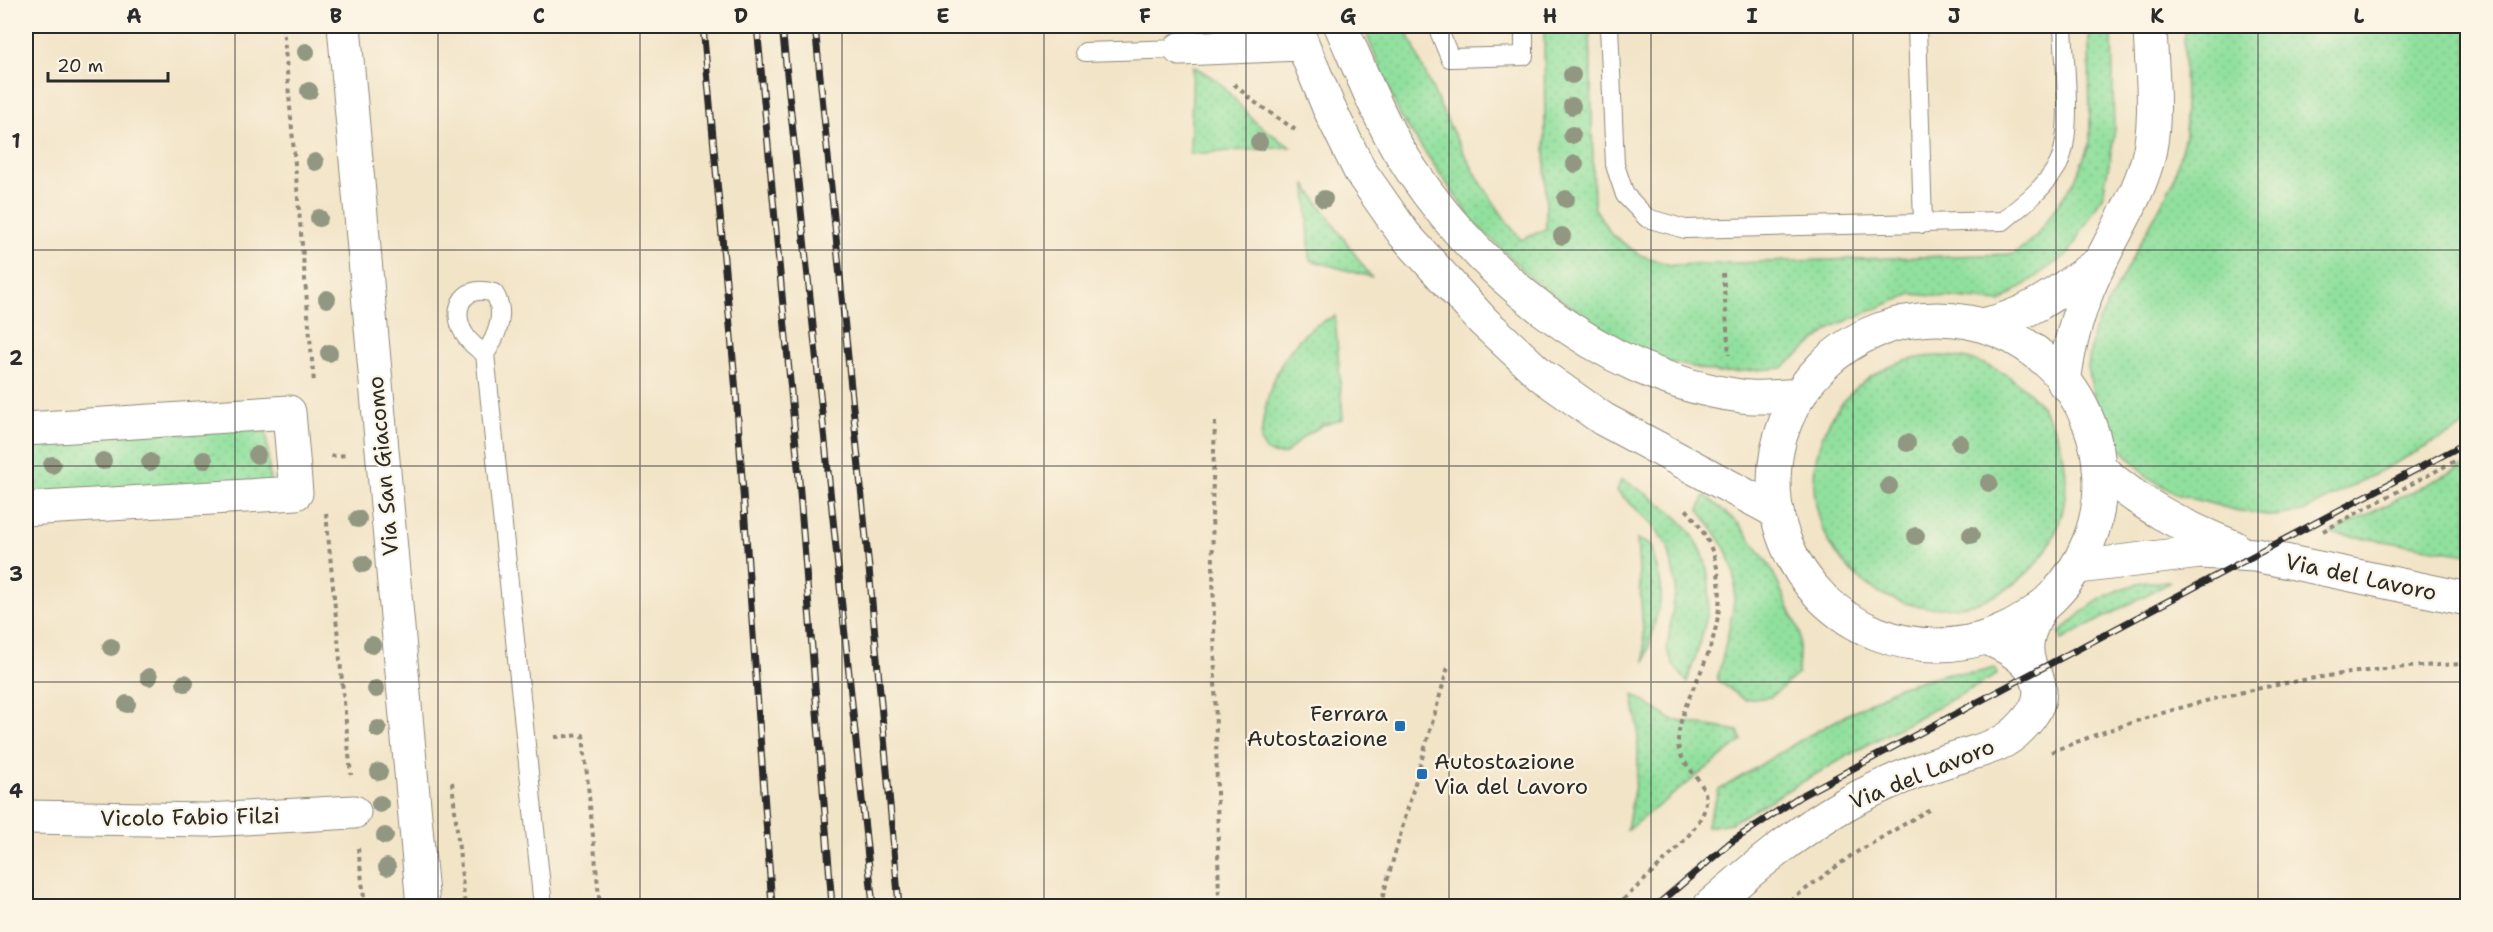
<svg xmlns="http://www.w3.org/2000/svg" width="2493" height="932" viewBox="0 0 2493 932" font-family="'Shantell Sans',sans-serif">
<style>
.grass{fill:url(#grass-dots);stroke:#5e8664;stroke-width:1.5}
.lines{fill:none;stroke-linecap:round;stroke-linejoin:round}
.lane-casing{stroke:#8e8879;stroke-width:20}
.street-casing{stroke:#8e8879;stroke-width:35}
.secondary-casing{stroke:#8e8879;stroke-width:35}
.path{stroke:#8e8879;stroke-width:4;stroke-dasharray:4.5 4.5;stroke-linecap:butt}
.lane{stroke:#fff;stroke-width:18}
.street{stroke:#fff;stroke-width:33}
.secondary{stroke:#fff;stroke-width:33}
.rail-casing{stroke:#2b2b2b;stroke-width:7}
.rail{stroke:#fcf5e5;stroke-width:4.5;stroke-dasharray:14;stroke-linecap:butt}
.tree{fill:#929781}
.grid{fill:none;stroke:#2b2b2b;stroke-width:1.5;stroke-opacity:0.55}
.poi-dot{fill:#1f6fb2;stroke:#fcf5e5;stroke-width:2}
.labels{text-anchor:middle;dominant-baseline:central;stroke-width:4.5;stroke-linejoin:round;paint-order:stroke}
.street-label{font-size:22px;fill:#2b2b2b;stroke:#fcf5e5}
.poi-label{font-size:22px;fill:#2b2b2b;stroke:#fcf5e5;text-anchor:end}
.neatline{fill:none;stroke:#2b2b2b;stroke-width:2}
.grid-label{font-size:20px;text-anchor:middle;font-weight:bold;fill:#2b2b2b}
</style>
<defs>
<pattern id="grass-dots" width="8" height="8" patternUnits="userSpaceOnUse" patternTransform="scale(1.5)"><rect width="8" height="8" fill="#91e09e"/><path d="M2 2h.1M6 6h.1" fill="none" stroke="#7dc088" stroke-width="1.8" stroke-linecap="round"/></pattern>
</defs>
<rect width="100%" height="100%" fill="#fcf5e5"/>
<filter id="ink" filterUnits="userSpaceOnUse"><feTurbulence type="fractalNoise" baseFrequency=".0167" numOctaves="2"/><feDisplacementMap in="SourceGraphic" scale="12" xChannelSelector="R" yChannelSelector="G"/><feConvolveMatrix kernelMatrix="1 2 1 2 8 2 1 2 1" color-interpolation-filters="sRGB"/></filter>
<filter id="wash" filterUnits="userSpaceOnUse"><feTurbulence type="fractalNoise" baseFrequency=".008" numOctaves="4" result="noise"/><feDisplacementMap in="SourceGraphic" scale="24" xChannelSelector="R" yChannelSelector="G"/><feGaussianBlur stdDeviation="1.35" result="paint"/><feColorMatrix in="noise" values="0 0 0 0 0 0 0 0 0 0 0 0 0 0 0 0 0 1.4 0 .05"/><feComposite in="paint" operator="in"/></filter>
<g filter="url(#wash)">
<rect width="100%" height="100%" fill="#f2e4c7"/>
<!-- grass -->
<g class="grass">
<path d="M 1185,26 L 1259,26 L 1238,33 L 1185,33 Z"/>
<path d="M 1363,26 L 1405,26 C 1436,101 1470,176 1521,240 L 1546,229 L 1544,26 L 1590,26 L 1594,207 L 1611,234 L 1640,255 L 1670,265 L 2014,254 L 2036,236 L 2075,180 L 2090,142 L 2089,26 L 2112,26 L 2114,137 L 2103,195 L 2069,253 L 2000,302 L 1912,294 L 1834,326 L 1782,368 L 1719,373 L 1647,357 L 1536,283 L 1472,220 L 1400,116 Z"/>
<path d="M 2184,26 L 2467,26 L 2467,425 L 2303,512 L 2273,516 L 2234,510 L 2176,494 L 2148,477 L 2124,452 L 2105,424 L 2093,393 L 2088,367 L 2093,332 L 2173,182 L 2185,136 Z"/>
<path d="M 1193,66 L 1218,81 L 1256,123 L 1290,147 L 1190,154 Z"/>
<path d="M 1306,185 L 1371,277 L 1310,260 Z"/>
<path d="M 1335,316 L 1343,419 L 1321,426 L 1302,438 L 1285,454 C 1273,456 1264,452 1261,441 C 1264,390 1285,334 1335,316 Z"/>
<circle cx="1940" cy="482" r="126"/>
<path d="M 266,425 L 270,484 L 26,499 L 26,439 Z"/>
<path d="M 2467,464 L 2467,554 L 2331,533 Z"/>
<path d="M 1621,479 C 1678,510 1720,544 1707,615 C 1703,637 1694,660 1687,682 L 1674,666 L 1667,650 L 1676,585 L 1668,546 L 1649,521 L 1617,491 Z"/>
<path d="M 1705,495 L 1740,525 L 1770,566 L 1800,633 L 1798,674 L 1771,697 L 1745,700 L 1717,680 C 1723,655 1737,603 1735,579 C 1732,553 1714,530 1699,510 Z"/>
<path d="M 1637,539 L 1651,545 L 1661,584 L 1661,598 L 1645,662 Z"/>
<path d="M 2146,582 L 2170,582 L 2062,640 L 2060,633 C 2088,606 2106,590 2146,582 Z"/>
<path d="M 1995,668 L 1997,675 L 1856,751 L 1731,823 L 1706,827 L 1719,790 L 1806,737 L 1898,687 L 1948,673 L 1975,673 Z"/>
<path d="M 1633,694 L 1672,720 L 1738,731 L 1742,741 L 1627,830 L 1638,768 L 1638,728 Z"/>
</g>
</g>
<g filter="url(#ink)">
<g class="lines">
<!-- lane casing -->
<g class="lane-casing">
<g id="lane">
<path d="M 1437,26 L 1450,58 L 1524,56 L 1524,26"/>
<path d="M 1609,26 L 1615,165 L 1625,195 L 1647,218 L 1685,229 L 2003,221 C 2022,205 2045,188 2058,165 C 2074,134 2064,61 2063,26"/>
<path d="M 1917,26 L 1923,224"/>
<path d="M 1085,52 L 1180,49"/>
<path d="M 485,354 C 478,349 472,345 467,338 C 449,314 460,282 494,293 C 507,313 497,336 485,354 L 543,906"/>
</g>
</g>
<!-- street casing -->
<g class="street-casing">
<g id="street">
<path d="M 1180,49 L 1301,44"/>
<path d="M 1981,325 C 2028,317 2062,289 2100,262"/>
<path d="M 2064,383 C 2069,342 2082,298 2101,261 C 2117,228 2137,197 2147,162 C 2159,119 2151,69 2150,26"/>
<path d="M 26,429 L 289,412 L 296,493 L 26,509"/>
<path d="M 2030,666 C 2022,643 2030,628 2041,607"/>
<path d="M 26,817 L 207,820 L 354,812"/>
<path d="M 1710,906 C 1752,869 1794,834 1844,805 C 1878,786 1915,771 1952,759 C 1969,753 1988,750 2004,741 C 2015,735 2023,726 2030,717 C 2059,680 2018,650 1986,638"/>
</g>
</g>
<!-- secondary casing -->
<g class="secondary-casing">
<g id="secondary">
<path d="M 344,26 L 423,906"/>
<path d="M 1295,26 L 1329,108 L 1360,171 L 1404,234 L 1483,321 L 1541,375 L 1603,419 L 1777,512"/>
<path d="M 1341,26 C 1359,67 1376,111 1398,149 C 1469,267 1601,378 1741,396 C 1760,399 1781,396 1800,395"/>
<circle cx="1937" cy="482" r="163"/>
<path d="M 2099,468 C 2142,506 2181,526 2234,547"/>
<path d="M 2078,567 L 2200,552 L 2255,555 L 2468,599"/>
</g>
</g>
<!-- path -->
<g class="path">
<path d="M 283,26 L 314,383"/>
<path d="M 1234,84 L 1253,101 L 1297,131"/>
<path d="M 1723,273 L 1729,355"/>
<path d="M 1215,422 L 1212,508 L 1219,906"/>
<path d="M 331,456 L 347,455"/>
<path d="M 326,513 L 351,775"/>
<path d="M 2323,531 L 2468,454"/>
<path d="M 555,737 L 583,735 L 600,906"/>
<path d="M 2051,752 C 2183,699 2325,667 2468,664"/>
<path d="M 452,782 L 465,906"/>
<path d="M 358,848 L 365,906"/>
<path d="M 1380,906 L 1448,667"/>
<path d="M 1617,906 C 1639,883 1697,837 1705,808 C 1712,780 1679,769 1678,743 C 1678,718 1692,691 1702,669 C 1727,611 1729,556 1685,508"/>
<path d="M 1783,906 L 1852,855 L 1930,809"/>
</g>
<!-- lane -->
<use href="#lane" class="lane"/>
<!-- street -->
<use href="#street" class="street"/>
<!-- secondary -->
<use href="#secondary" class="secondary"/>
<!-- rail casing -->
<g class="rail-casing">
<g id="rail">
<path d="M 703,26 L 736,392 L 772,906"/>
<path d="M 757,26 L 798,467 L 832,906"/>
<path d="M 782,26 L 873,906"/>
<path d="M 815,26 L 869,568 L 899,906"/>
<path d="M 1656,906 L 1731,842 L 1799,797 L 2468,442"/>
</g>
</g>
<!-- rail -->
<use href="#rail" class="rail"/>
</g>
<!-- trees -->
<g class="tree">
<circle cx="306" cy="52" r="9"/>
<circle cx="1572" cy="75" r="9"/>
<circle cx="309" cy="91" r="9"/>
<circle cx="1572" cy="106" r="9"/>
<circle cx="1572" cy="135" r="9"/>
<circle cx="1259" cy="142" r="9"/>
<circle cx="315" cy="162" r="9"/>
<circle cx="1575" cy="164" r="9"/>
<circle cx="1324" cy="199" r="9"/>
<circle cx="1566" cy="199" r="9"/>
<circle cx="319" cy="218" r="9"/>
<circle cx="1562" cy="236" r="9"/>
<circle cx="327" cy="299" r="9"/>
<circle cx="329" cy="353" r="9"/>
<circle cx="1907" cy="443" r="9"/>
<circle cx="1960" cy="443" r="9"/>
<circle cx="257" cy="455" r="9"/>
<circle cx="204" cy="460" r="9"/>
<circle cx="103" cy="461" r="9"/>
<circle cx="150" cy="462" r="9"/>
<circle cx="52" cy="465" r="9"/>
<circle cx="1989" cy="483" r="9"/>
<circle cx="1889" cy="486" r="9"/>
<circle cx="358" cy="519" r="9"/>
<circle cx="1971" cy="535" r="9"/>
<circle cx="1916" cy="536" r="9"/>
<circle cx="363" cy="564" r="9"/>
<circle cx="372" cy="645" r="9"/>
<circle cx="111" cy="647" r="9"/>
<circle cx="149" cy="677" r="9"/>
<circle cx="185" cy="683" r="9"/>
<circle cx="376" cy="689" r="9"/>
<circle cx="127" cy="704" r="9"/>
<circle cx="378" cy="729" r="9"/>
<circle cx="379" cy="772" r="9"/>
<circle cx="380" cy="804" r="9"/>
<circle cx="385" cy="836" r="9"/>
<circle cx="387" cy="867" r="9"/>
</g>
</g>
<!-- grid -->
<path class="grid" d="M 235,26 L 235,906M 438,26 L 438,906M 640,26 L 640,906M 842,26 L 842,906M 1044,26 L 1044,906M 1246,26 L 1246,906M 1449,26 L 1449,906M 1651,26 L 1651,906M 1853,26 L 1853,906M 2056,26 L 2056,906M 2258,26 L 2258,906M 26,250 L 2468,250M 26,466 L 2468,466M 26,682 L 2468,682"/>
<!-- markers -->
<g class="poi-dot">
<rect x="1394" y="720" width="12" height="12" rx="3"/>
<rect x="1416" y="768" width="12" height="12" rx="3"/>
</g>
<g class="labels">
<!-- street labels -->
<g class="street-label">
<text transform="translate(383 466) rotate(-95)">Via San Giacomo</text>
<text transform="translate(2361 577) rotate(12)">Via del Lavoro</text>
<text transform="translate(1922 774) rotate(-22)">Via del Lavoro</text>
<text transform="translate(190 817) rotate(-1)">Vicolo Fabio Filzi</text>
</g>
<!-- poi labels -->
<g class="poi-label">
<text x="1388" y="713">Ferrara<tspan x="1388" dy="25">Autostazione</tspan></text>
<text x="1434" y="761" text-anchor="start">Autostazione<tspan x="1434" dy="25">Via del Lavoro</tspan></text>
</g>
</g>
<!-- margin -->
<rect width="2493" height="932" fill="none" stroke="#fcf5e5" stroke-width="66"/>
<!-- scale -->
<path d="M48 72v9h120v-9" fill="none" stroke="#2b2b2b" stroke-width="3"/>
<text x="57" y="72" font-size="18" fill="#2b2b2b" stroke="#fcf5e5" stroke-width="4.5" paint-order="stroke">20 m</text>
<rect x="33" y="33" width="2427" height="866" class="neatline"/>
<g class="grid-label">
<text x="134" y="23">A</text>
<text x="336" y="23">B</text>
<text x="539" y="23">C</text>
<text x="741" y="23">D</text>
<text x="943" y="23">E</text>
<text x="1145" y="23">F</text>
<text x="1348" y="23">G</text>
<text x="1550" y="23">H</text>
<text x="1752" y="23">I</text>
<text x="1954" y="23">J</text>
<text x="2157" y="23">K</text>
<text x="2359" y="23">L</text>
<text x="16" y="148">1</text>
<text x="16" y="365">2</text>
<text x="16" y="581">3</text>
<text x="16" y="798">4</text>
</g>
</svg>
